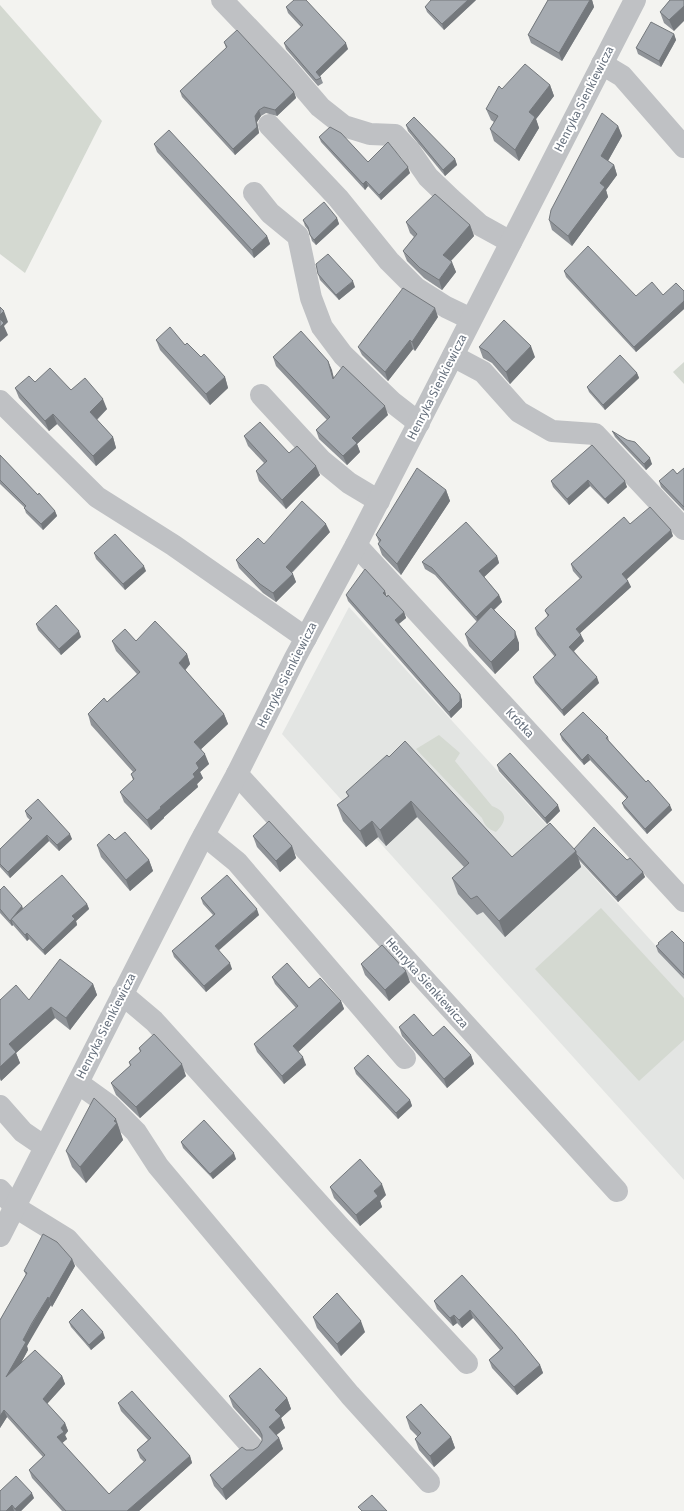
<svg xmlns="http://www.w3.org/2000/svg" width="684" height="1511" viewBox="0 0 684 1511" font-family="'Fira Sans',sans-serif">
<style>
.built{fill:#e3e5e3}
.green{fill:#d4d9d1}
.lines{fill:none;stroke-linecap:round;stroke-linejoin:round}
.minor{stroke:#bfc1c4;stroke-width:22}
.wall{fill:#8f9398}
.shaded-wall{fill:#74787c}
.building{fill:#a6abb1;stroke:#74787c}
.labels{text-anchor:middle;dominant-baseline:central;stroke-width:4;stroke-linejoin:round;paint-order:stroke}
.street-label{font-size:12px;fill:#66707d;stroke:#fff}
</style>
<rect width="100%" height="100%" fill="#f3f3f0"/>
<!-- built -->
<path class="built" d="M 349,607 L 684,977 L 684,1180 L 282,734 Z"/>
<!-- green -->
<g class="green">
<path d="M 0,5 L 102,121 L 25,273 L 0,254 Z"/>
<path d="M 684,362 L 684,384 L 673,372 Z"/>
<path d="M 439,735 L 460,753 L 455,761 L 492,806 C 508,812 507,821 496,832 C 488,829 485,826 482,818 L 416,749 Z"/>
<path d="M 601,908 L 684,998 L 684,1040 L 639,1081 L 535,969 Z"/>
</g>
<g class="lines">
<!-- minor -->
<g class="minor">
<path d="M 222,0 L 285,66 L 320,107 L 344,126 L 370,134 L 395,135 L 410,151 L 428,177 L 451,199 L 480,225 L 511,242"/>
<path d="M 602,64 L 622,76 L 684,147"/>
<path d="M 269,125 L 338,198 L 389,261 L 416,288 L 446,307 L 471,319"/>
<path d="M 254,193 L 270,213 L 298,236 L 311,298 L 322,327 L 343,355 L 392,402 L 419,423"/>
<path d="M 453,356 L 483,372 L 519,412 L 552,431 L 595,434 L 684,529"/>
<path d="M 261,395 L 321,460 L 349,483 L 379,501"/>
<path d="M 0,401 L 97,497 L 173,545 L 306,638"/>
<path d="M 356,545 L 684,901"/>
<path d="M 237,774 L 617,1191"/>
<path d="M 204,835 L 237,862 L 405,1058"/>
<path d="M 122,994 L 154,1021 L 340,1227 L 467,1363"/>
<path d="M 78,1083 L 110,1106 L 136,1132 L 158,1166 L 350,1395 L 429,1482"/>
<path d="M 0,1106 L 23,1132 L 45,1147"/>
<path d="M 0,1190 L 15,1207 L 67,1239 L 254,1449"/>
<path d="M 0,1236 L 199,844 L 237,774 L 295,658 L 356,545 L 635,0"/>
</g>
</g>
<!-- wall -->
<g class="wall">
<path d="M 476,0 L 444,30 L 427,12 L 425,7 Z"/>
<path d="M 548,0 L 592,0 L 594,7 L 562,61 L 531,43 L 528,35 Z"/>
<path d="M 669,0 L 684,0 L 674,31 L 664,23 L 660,12 L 670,0 Z"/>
<path d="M 286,7 L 348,49 L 320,76 L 321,78 L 323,83 L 318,86 L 286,49 L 284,43 L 301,27 L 288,13 Z"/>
<path d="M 674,34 L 676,40 L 661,67 L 638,54 L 636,48 Z"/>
<path d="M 224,42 L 294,92 L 296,98 L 277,116 L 266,113 L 261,116 L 257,122 L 259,133 L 235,155 L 182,97 L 180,91 L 226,48 Z"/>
<path d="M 550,85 L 554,96 L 536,119 L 539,128 L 519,161 L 494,141 L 490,129 L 494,122 L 491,120 L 486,109 L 502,89 Z"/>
<path d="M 406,125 L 455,159 L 457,165 L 445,176 L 408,131 Z"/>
<path d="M 618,126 L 622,136 L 608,161 L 614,165 L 617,175 L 606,190 L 608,197 L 572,246 L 552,230 L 549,220 Z"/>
<path d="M 319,137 L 368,162 L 410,173 L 381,200 L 368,186 L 365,190 L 321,142 Z"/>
<path d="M 154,144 L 267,236 L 270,244 L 254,258 L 157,152 Z"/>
<path d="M 337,218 L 339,224 L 316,245 L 312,241 L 309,231 L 305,226 L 303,220 Z"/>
<path d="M 406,222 L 470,225 L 474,236 L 451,261 L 456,272 L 442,290 L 424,278 L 407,261 L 403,251 L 414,237 L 410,233 Z"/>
<path d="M 564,271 L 636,296 L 663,295 L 684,291 L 684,309 L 636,352 L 566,277 Z"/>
<path d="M 318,274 L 355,287 L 339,300 L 320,280 Z"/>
<path d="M 438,317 L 415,351 L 413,349 L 388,381 L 362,355 L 358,347 Z"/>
<path d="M 156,340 L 185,345 L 201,357 L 225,377 L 228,388 L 210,405 L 160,350 Z"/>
<path d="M 479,347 L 535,357 L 510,384 L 492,363 L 483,358 Z"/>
<path d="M 273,357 L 328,361 L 334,378 L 388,415 L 357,444 L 360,452 L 347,465 L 319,439 L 316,430 L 327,420 L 276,366 Z"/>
<path d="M 637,373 L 639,378 L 605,410 L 589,392 L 587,387 Z"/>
<path d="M 35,382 L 71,390 L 107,409 L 97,420 L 113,437 L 116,448 L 96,466 L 57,424 L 49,431 L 19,398 L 15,388 Z"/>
<path d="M 612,431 L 652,464 L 646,470 L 615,437 Z"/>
<path d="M 244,436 L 289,453 L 320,475 L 286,509 L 259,481 L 256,471 L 264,463 L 248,446 Z"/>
<path d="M 592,445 L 627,487 L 608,504 L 590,486 L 569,505 L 553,487 L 551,481 Z"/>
<path d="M 0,455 L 38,495 L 55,511 L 57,516 L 43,530 L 26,513 L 24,507 L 0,484 Z"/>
<path d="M 684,468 L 684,511 L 661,487 L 659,481 L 677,474 Z"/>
<path d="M 446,490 L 450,501 L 401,575 L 382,555 L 378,544 L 379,542 L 376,535 Z"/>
<path d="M 630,524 L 673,536 L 626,579 L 628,581 L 631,587 L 580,633 L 584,641 L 574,651 L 599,683 L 564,716 L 535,683 L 533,677 L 555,657 L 537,635 L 535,628 L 548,617 L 545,611 L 580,579 L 573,571 L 571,564 Z"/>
<path d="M 330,532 L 292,573 L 296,582 L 276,602 L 263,593 L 239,568 L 236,560 L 264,544 Z"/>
<path d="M 94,553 L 146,571 L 125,590 L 96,559 Z"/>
<path d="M 497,556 L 499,563 L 484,577 L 499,595 L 502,602 L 494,610 L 519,643 L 519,650 L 495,674 L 469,646 L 465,634 L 477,622 L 435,575 L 425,569 L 422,562 Z"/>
<path d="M 346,595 L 387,597 L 404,612 L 406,618 L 399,624 L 462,700 L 462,707 L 451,718 L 348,601 Z"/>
<path d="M 36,624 L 81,637 L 61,655 L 38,630 Z"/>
<path d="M 112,641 L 136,641 L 187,654 L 190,664 L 185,670 L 224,714 L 228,724 L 201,749 L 209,764 L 200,772 L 203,778 L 197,784 L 198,787 L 164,817 L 164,818 L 151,830 L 124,802 L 120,792 L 133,780 L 131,774 L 133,772 L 91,725 L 88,714 L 107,702 L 137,674 L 116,651 Z"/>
<path d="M 560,734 L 608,737 L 609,741 L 672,810 L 647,834 L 624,808 L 622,803 L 627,799 L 590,760 L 584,765 L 562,740 Z"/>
<path d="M 389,757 L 512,857 L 574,849 L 627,860 L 645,877 L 618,902 L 579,860 L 581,867 L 505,937 L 483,912 L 477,915 L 458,894 L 452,878 L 464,867 L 417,817 L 386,846 L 378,837 L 366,847 L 343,821 L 337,805 L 348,796 L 346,792 Z"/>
<path d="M 497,765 L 560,811 L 547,824 L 499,771 Z"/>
<path d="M 25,811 L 72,839 L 59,851 L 49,841 L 10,878 L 0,867 L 0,849 L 30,820 L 27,817 Z"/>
<path d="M 253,836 L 292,846 L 296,858 L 280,872 L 257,847 Z"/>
<path d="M 115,840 L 149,860 L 153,871 L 130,891 L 101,857 L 97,845 Z"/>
<path d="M 0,890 L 22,906 L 23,909 L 87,904 L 89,909 L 76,921 L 77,925 L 45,955 L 29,939 L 27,941 L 13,925 L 12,926 L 0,913 Z"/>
<path d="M 201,898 L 259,915 L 218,950 L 232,969 L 206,992 L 174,957 L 172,951 L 213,915 L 203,904 Z"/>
<path d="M 658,943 L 684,943 L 684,979 L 658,952 L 656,946 L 659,944 Z"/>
<path d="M 361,964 L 410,982 L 389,1001 L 365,975 Z"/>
<path d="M 272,977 L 309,988 L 341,1001 L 344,1009 L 298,1052 L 306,1065 L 284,1084 L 257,1052 L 254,1044 L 296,1008 L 275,984 Z"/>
<path d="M 93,984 L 97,995 L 70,1030 L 55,1018 L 16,1053 L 20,1063 L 1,1081 L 0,1079 L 0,1000 L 29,1000 Z"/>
<path d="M 399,1027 L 433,1036 L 471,1055 L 474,1064 L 447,1088 L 402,1036 Z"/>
<path d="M 139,1048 L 186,1076 L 140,1118 L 116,1095 L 111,1083 L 130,1066 L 129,1062 L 140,1052 Z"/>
<path d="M 354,1068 L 410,1100 L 412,1106 L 398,1119 L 356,1074 Z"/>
<path d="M 117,1123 L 123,1140 L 86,1183 L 72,1167 L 66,1151 Z"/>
<path d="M 181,1142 L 236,1159 L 213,1179 L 183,1148 Z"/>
<path d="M 330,1187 L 386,1195 L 380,1201 L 382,1207 L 360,1226 L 334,1198 Z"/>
<path d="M 72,1259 L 75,1266 L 52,1307 L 51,1305 L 35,1330 L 27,1346 L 28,1350 L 21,1363 L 62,1376 L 65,1384 L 47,1404 L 65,1423 L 68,1431 L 65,1435 L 67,1439 L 62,1443 L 109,1494 L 144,1462 L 140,1458 L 137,1450 L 148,1440 L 121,1411 L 118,1403 L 190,1456 L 192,1463 L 139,1511 L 62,1511 L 32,1478 L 29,1470 L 43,1457 L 7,1417 L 0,1428 L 0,1320 L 26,1275 L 24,1271 Z"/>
<path d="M 462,1275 L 540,1365 L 543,1373 L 517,1395 L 492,1368 L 489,1360 L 500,1350 L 473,1318 L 462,1328 L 457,1323 L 453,1326 L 437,1309 L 434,1301 Z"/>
<path d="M 313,1317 L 365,1332 L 341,1356 L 317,1328 Z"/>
<path d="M 69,1322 L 105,1338 L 91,1350 L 71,1327 Z"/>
<path d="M 229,1396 L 287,1398 L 291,1409 L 281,1418 L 285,1428 L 276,1435 L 279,1438 L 283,1449 L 226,1500 L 214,1486 L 210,1475 L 246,1450 L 253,1450 L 258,1447 L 262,1441 L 262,1439 L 233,1407 Z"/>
<path d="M 406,1417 L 451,1437 L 455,1448 L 434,1467 L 419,1450 L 415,1439 L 418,1437 L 410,1429 Z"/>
<path d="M 0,1491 L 34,1498 L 21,1511 L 0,1511 Z"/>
</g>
<!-- shaded-wall -->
<g class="shaded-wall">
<path d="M 468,0 L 476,0 L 444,30 L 442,24 Z"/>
<path d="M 590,0 L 592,0 L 594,7 L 562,61 L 559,53 Z"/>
<path d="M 684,6 L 684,21 L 674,31 L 669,20 Z"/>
<path d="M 674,34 L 676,40 L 661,67 L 659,61 Z"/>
<path d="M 346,43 L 348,49 L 318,78 L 316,72 Z"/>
<path d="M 550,85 L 554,96 L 536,119 L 539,128 L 519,161 L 515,150 L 529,112 Z"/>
<path d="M 294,92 L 296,98 L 277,116 L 275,110 Z"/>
<path d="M 259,110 L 261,116 L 257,122 L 259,133 L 235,155 L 233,149 Z"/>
<path d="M 618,126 L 622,136 L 605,166 L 601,156 Z"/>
<path d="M 455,159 L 457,165 L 445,176 L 443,170 Z"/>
<path d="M 614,165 L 617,175 L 606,190 L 608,197 L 572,246 L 568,236 L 600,183 Z"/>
<path d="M 408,167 L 410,173 L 381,200 L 379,195 Z"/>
<path d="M 366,181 L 368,186 L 365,190 L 363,184 Z"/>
<path d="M 337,218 L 339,224 L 316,245 L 314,240 Z"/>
<path d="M 470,225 L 474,236 L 447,265 L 443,255 Z"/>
<path d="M 267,236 L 270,244 L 254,258 L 252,250 Z"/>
<path d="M 452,262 L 456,272 L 442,290 L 439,280 Z"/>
<path d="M 353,281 L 355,287 L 339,300 L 336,295 Z"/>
<path d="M 684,301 L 684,309 L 636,352 L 634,347 Z"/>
<path d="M 435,308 L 438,317 L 415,351 L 412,342 Z"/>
<path d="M 4,311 L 8,322 L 4,326 L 8,335 L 0,342 L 0,315 Z"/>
<path d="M 410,340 L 413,349 L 388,381 L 385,372 Z"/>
<path d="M 531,346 L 535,357 L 510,384 L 506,372 Z"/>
<path d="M 328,361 L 332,370 L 336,388 L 333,379 Z"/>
<path d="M 637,373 L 639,378 L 605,410 L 603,405 Z"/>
<path d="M 225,377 L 228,388 L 210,405 L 206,394 Z"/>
<path d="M 103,399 L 107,409 L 94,422 L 90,412 Z"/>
<path d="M 385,406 L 388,415 L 357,444 L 360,452 L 347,465 L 343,456 L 352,438 Z"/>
<path d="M 53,414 L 57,424 L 49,431 L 45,421 Z"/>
<path d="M 113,437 L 116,448 L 96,466 L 93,456 Z"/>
<path d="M 650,458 L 652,464 L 646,470 L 644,464 Z"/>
<path d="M 316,466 L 320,475 L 286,509 L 282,500 Z"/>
<path d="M 588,480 L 590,486 L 569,505 L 567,499 Z"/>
<path d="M 625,481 L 627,487 L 608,504 L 605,499 Z"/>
<path d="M 446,490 L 450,501 L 401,575 L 397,564 Z"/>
<path d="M 55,511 L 57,516 L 43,530 L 41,524 Z"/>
<path d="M 326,524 L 330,532 L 289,575 L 286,567 Z"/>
<path d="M 671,530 L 673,536 L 625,581 L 622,574 Z"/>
<path d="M 497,556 L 499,563 L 482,579 L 479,571 Z"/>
<path d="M 144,566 L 146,571 L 125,590 L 123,584 Z"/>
<path d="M 293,574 L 296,582 L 276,602 L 273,593 Z"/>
<path d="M 628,581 L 631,587 L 578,635 L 576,629 Z"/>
<path d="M 385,591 L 387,597 L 383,593 Z"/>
<path d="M 499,595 L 502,602 L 479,624 L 476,617 Z"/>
<path d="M 404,612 L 406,618 L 397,625 L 395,620 Z"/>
<path d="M 79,631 L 81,637 L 61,655 L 59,649 Z"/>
<path d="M 515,631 L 519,643 L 519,650 L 495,674 L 491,662 Z"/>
<path d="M 581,635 L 584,641 L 572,653 L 569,647 Z"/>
<path d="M 187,654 L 190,664 L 183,673 L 179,663 Z"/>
<path d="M 597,677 L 599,683 L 564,716 L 562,710 Z"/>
<path d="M 460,694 L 462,700 L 462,707 L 451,718 L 449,712 Z"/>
<path d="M 224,714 L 228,724 L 198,752 L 194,742 Z"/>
<path d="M 205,754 L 209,764 L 200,772 L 203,778 L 197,784 L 198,787 L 164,817 L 164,818 L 151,830 L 147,820 L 193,774 L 196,763 Z"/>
<path d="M 588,754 L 590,760 L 584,765 L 582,760 Z"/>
<path d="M 411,801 L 417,817 L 386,846 L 380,830 Z"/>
<path d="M 558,805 L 560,811 L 547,824 L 545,818 Z"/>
<path d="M 670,805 L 672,810 L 647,834 L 645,829 Z"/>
<path d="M 372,821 L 378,837 L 366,847 L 360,831 Z"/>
<path d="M 70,834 L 72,839 L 59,851 L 57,845 Z"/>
<path d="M 47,835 L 49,841 L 10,878 L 8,872 Z"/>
<path d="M 292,846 L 296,858 L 280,872 L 276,861 Z"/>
<path d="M 576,851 L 581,867 L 505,937 L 499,921 Z"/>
<path d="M 149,860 L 153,871 L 130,891 L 126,880 Z"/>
<path d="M 643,872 L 645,877 L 618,902 L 616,897 Z"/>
<path d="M 87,904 L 89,909 L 76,921 L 77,925 L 45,955 L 43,950 L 72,916 Z"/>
<path d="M 22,906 L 24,912 L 11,919 L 13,925 L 12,926 L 10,921 Z"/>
<path d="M 257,909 L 259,915 L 217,952 L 215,946 Z"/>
<path d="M 27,933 L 29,939 L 27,941 L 25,935 Z"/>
<path d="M 230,963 L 232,969 L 206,992 L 204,986 Z"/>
<path d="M 406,971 L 410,982 L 389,1001 L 385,990 Z"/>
<path d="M 93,984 L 97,995 L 70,1030 L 66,1018 Z"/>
<path d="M 341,1001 L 344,1009 L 296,1054 L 293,1046 Z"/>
<path d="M 51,1007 L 55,1018 L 16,1053 L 20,1063 L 1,1081 L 0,1077 L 0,1067 L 9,1044 Z"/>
<path d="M 471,1055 L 474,1064 L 447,1088 L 444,1079 Z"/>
<path d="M 303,1057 L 306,1065 L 284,1084 L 282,1076 Z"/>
<path d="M 182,1064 L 186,1076 L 140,1118 L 136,1107 Z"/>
<path d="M 410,1100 L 412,1106 L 398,1119 L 396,1113 Z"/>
<path d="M 116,1119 L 123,1140 L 86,1183 L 80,1167 Z"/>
<path d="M 234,1153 L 236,1159 L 213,1179 L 210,1174 Z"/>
<path d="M 382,1184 L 386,1195 L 380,1201 L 382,1207 L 360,1226 L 356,1215 L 374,1191 Z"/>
<path d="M 72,1259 L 75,1266 L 52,1307 L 49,1299 Z"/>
<path d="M 48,1297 L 51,1305 L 27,1346 L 28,1350 L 9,1385 L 6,1377 L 23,1340 Z"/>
<path d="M 470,1310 L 473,1318 L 462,1328 L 459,1320 Z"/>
<path d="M 454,1315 L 457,1323 L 453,1326 L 450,1318 Z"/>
<path d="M 361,1321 L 365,1332 L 341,1356 L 337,1344 Z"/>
<path d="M 103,1332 L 105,1338 L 91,1350 L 89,1345 Z"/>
<path d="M 540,1365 L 543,1373 L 517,1395 L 514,1387 Z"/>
<path d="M 62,1376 L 65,1384 L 45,1406 L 43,1399 Z"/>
<path d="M 287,1398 L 291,1409 L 281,1418 L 285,1428 L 273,1438 L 269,1427 L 275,1410 Z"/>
<path d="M 4,1410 L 7,1417 L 0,1428 L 0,1416 Z"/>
<path d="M 65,1423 L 68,1431 L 65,1435 L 67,1439 L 60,1445 L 57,1437 L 61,1428 Z"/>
<path d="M 451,1437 L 455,1448 L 434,1467 L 430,1456 Z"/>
<path d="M 279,1438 L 283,1449 L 226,1500 L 222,1489 Z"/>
<path d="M 190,1456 L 192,1463 L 139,1511 L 127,1511 Z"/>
<path d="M 32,1493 L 34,1498 L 21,1511 L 16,1511 L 15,1509 Z"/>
<path d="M 12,1505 L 14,1511 L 6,1511 Z"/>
</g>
<!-- building -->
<g class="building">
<path d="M 294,0 L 306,0 L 346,43 L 316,72 L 321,78 L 316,80 L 284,43 L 303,25 L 286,7 Z"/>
<path d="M 431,0 L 468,0 L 442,24 L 425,7 Z"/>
<path d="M 548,0 L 590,0 L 559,53 L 528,35 Z"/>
<path d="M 670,0 L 684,0 L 684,6 L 669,20 L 660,12 Z"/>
<path d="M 651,22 L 674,34 L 659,61 L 636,48 Z"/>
<path d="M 237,30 L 294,92 L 275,110 L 264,107 L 259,110 L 255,116 L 257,127 L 233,149 L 180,91 L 227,47 L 224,42 Z"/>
<path d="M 525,64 L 550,85 L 529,112 L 535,117 L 515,150 L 490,129 L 498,116 L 486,109 L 499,86 L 502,89 Z"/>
<path d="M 602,113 L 618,126 L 601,156 L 614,165 L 600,183 L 605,187 L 568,236 L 549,220 L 551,210 Z"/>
<path d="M 414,117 L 455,159 L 443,170 L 406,125 Z"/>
<path d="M 330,127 L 341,133 L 368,162 L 388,142 L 408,167 L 379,195 L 366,181 L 363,184 L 319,137 Z"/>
<path d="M 169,130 L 267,236 L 252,250 L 154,144 Z"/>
<path d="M 435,194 L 470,225 L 443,255 L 452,262 L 439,280 L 420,268 L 403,251 L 417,234 L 406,222 Z"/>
<path d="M 324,202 L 337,218 L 314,240 L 310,235 L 308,227 L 303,220 Z"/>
<path d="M 588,246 L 636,296 L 652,282 L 663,295 L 676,283 L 684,291 L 684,301 L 634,347 L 564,271 Z"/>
<path d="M 328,254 L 353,281 L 336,295 L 318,274 L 316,264 Z"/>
<path d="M 403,288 L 435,308 L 412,342 L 410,340 L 385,372 L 358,347 Z"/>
<path d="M 0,307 L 4,311 L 0,315 Z"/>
<path d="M 0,319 L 4,323 L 0,327 Z"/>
<path d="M 504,320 L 531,346 L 506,372 L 488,352 L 479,347 Z"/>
<path d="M 170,327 L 185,345 L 187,343 L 201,357 L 204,354 L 225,377 L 206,394 L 156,340 Z"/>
<path d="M 301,331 L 328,361 L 333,379 L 343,366 L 385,406 L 352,438 L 357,443 L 343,456 L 316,430 L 330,417 L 273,357 Z"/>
<path d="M 620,355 L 637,373 L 603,405 L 587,387 Z"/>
<path d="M 50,368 L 71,390 L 85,378 L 103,399 L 90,412 L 113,437 L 93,456 L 53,414 L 45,421 L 15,388 L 29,376 L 35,382 Z"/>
<path d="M 260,422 L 289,453 L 297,446 L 316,466 L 282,500 L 256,471 L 267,461 L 244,436 Z"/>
<path d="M 612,431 L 627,440 L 635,442 L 650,458 L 644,464 Z"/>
<path d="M 592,445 L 625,481 L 605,499 L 588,480 L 567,499 L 551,481 Z"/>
<path d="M 0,455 L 38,495 L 39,493 L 55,511 L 41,524 L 24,508 L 26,506 L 0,480 Z"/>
<path d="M 417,468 L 446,490 L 397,564 L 378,544 L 381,540 L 376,535 Z"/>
<path d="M 684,468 L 684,507 L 659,481 L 673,469 L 677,474 Z"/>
<path d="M 302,501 L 326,524 L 286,567 L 293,574 L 273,593 L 260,584 L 236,560 L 258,538 L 264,544 Z"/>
<path d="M 650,507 L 671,530 L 622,574 L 628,581 L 576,629 L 581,635 L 569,647 L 597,677 L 562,710 L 533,677 L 556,655 L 535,628 L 549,615 L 545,611 L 546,609 L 582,577 L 571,564 L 624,517 L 630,524 Z"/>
<path d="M 466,522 L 497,556 L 479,571 L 499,595 L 476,617 L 432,568 L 422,562 Z"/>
<path d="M 115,534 L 144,566 L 123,584 L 94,553 Z"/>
<path d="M 365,569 L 385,591 L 383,593 L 387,597 L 388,595 L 404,612 L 395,620 L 460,694 L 460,701 L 449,712 L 346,595 Z"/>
<path d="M 56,605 L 79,631 L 59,649 L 36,624 Z"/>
<path d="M 491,607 L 515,631 L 515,638 L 491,662 L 465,634 Z"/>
<path d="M 155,621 L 187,654 L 179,663 L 224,714 L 194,742 L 205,754 L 196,763 L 199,768 L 193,774 L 195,777 L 160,807 L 161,808 L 147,820 L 120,792 L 134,779 L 131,774 L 136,770 L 88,714 L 104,698 L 107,702 L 140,672 L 112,641 L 125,629 L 136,641 Z"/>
<path d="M 583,712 L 608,737 L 606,738 L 646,782 L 648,780 L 670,805 L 645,829 L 622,803 L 628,797 L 588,754 L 582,760 L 560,734 Z"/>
<path d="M 405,741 L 512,857 L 550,823 L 576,851 L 499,921 L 477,896 L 471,899 L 452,878 L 469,863 L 411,801 L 380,830 L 372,821 L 360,831 L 337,805 L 349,796 L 346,792 L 387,755 L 389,757 Z"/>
<path d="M 510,753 L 558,805 L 545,818 L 497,765 Z"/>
<path d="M 38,799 L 70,834 L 57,845 L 47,835 L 8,872 L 0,864 L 0,849 L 32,818 L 25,811 Z"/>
<path d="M 269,821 L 292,846 L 276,861 L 253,836 Z"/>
<path d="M 594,827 L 627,860 L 630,858 L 643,872 L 616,897 L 576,854 L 576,851 L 574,849 Z"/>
<path d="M 125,832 L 149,860 L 126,880 L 97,845 L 109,834 L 115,840 Z"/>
<path d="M 62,875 L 87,904 L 72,916 L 75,919 L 43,950 L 27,933 L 25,935 L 11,919 Z"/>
<path d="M 227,875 L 257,909 L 215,946 L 230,963 L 204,986 L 172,951 L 215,914 L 201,898 Z"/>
<path d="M 4,886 L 22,906 L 10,921 L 0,909 L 0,890 Z"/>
<path d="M 672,931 L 684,943 L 684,975 L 656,946 L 659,944 L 658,943 Z"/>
<path d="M 382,945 L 406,971 L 385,990 L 361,964 Z"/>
<path d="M 60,959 L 93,984 L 66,1018 L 51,1007 L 9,1044 L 16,1052 L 0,1067 L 0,1000 L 16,985 L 29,1000 Z"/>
<path d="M 287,963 L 309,988 L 320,978 L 341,1001 L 293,1046 L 303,1057 L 282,1076 L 254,1044 L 298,1006 L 272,977 Z"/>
<path d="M 414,1014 L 433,1036 L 444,1026 L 471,1055 L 444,1079 L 399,1027 Z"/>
<path d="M 154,1034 L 182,1064 L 136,1107 L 111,1083 L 131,1065 L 129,1062 L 141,1051 L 139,1048 Z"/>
<path d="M 368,1055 L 410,1100 L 396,1113 L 354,1068 Z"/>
<path d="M 94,1098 L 116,1119 L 114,1121 L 117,1123 L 80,1167 L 66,1151 Z"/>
<path d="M 204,1120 L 234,1153 L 210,1174 L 181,1142 Z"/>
<path d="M 360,1159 L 382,1184 L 374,1191 L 378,1196 L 356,1215 L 330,1187 Z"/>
<path d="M 43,1234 L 57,1242 L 72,1259 L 49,1299 L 48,1297 L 32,1323 L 23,1340 L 26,1342 L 6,1377 L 35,1350 L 62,1376 L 43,1399 L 65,1423 L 61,1428 L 64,1432 L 57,1437 L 109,1494 L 146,1460 L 137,1450 L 151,1438 L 118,1403 L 132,1391 L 190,1456 L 127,1511 L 66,1511 L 29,1470 L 45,1455 L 4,1410 L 0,1416 L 0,1320 L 27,1273 L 24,1271 Z"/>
<path d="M 462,1275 L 515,1334 L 540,1365 L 514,1387 L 489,1360 L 503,1348 L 470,1310 L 459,1320 L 454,1315 L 450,1318 L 434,1301 Z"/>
<path d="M 337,1293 L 361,1321 L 337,1344 L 313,1317 Z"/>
<path d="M 82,1309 L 103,1332 L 89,1345 L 69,1322 Z"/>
<path d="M 260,1368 L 287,1398 L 275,1410 L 281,1416 L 269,1427 L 279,1438 L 222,1489 L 210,1475 L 242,1447 L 246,1450 L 253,1450 L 258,1447 L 262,1441 L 262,1435 L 259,1429 L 229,1396 Z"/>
<path d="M 421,1404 L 451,1437 L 430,1456 L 415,1439 L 421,1433 L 406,1417 Z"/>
<path d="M 16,1476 L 32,1493 L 15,1509 L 12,1505 L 6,1511 L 0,1511 L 0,1491 Z"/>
<path d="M 372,1495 L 387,1511 L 362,1511 L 358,1507 Z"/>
</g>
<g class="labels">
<!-- street labels -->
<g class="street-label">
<text transform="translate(584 99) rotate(-63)">Henryka Sienkiewicza</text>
<text transform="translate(437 387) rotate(-63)">Henryka Sienkiewicza</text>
<text transform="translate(287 675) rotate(-63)">Henryka Sienkiewicza</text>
<text transform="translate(520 723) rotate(47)">Krótka</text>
<text transform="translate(427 983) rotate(48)">Henryka Sienkiewicza</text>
<text transform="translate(106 1026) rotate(-63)">Henryka Sienkiewicza</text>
</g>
</g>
</svg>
